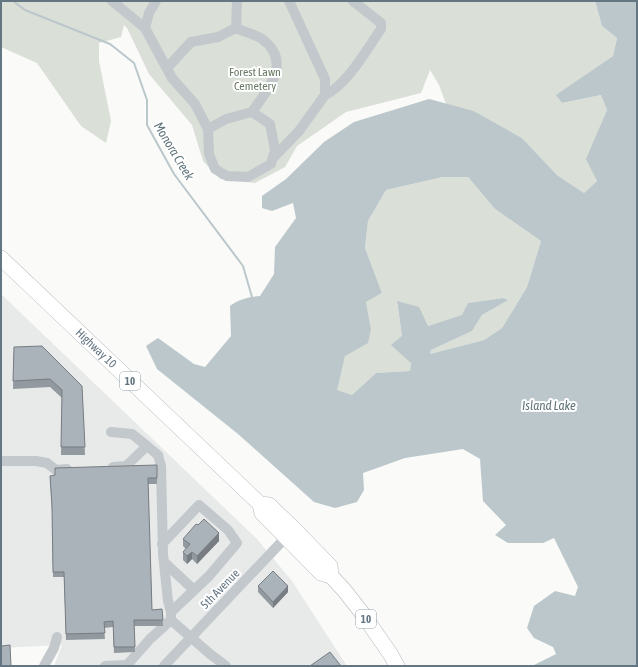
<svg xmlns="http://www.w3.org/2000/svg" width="638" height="667" viewBox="0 0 638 667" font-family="'Asap Condensed',sans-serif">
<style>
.built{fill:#e8e9e9}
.green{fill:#dadfd7}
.water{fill:#bbc7cb;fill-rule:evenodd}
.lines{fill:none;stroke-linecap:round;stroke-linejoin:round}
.stream{stroke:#bbc7cb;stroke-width:2}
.highway-casing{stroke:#b4b9bd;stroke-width:16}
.minor{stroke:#c3c8cc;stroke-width:10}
.highway{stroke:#fff;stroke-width:15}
.wall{fill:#929a9f}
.shaded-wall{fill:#777d82}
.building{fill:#aab3b9;stroke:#777d82}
.labels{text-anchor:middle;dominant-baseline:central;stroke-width:4;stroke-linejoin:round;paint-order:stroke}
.shield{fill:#fff;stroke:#939fa8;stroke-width:1}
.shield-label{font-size:11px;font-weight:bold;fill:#657683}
.park-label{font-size:12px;fill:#687a64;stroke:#fff}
.street-label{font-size:12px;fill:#657683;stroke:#fff}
.water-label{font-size:13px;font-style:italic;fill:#60757c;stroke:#fff}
</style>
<rect width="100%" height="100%" fill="#fafaf8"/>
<!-- built -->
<path class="built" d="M 1,294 L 257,539 L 292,581 L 347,666 L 54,666 L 62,645 L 1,648 Z"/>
<!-- green -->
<g class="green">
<path d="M 1,1 L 595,1 L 602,26 L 617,38 L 613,56 L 557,95 L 562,103 L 601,95 L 607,110 L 587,159 L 597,181 L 584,193 L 557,175 L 522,138 L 474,111 L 446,104 L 439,85 L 430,70 L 421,93 L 346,112 L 297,146 L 285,167 L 255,183 L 220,179 L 203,161 L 192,125 L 149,74 L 127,28 L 124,25 L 121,37 L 99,43 L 99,61 L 111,121 L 106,143 L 81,126 L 37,63 L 1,47 Z"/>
<path d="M 443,177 L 468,177 L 495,209 L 541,241 L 527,287 L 502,328 L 484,340 L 430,354 L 431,350 L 472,331 L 482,315 L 507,300 L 503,298 L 468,303 L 463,315 L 428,326 L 397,302 L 402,336 L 411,363 L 410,371 L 376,373 L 352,395 L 336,390 L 345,356 L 371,329 L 366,302 L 382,293 L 365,248 L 368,221 L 386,190 Z"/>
</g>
<!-- water -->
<path class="water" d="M 595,1 L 637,1 L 637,666 L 532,666 L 556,654 L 553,647 L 534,638 L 527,628 L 534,606 L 555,591 L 575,596 L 578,587 L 554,538 L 543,543 L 508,543 L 495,535 L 506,525 L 483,501 L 480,459 L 463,449 L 405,458 L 363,473 L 364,490 L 357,502 L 335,508 L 314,502 L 238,434 L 157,369 L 146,346 L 158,338 L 194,364 L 205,367 L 231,336 L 230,306 C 238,299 249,297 260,296 L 274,274 L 275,247 L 296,218 L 293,203 L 272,211 L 262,208 L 262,196 L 286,179 L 324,142 L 354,122 L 429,99 L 474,111 L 522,138 L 557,175 L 584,193 L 597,181 L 586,159 L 607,110 L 601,95 L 562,103 L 556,95 L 613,56 L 617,38 L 602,26 ZM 443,177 L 468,177 L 495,209 L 541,241 L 527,287 L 502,328 L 484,340 L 430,354 L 431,350 L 472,331 L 482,315 L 508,300 L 503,298 L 468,303 L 462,315 L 428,326 L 419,307 L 397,301 L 402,336 L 391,345 L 411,363 L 410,371 L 376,373 L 352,395 L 337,390 L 345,356 L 368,343 L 371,329 L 366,302 L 382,293 L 365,248 L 368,221 L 386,190 Z"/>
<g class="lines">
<!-- stream -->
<path class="stream" d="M 13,1 L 25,10 L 110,44 L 134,63 L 147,100 L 147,125 L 174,174 L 243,266 L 252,297"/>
<!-- highway casing -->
<g class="highway-casing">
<g id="highway">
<path id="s1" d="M 1,258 L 260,504 L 269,505 L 294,529 L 330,566 L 331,576"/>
<path d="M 260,504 L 262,513 L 321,573 L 331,576 L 344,590 L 362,613 L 391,655 L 397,666"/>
</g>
</g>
<!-- minor -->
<g class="minor">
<path d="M 112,1 L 145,28 L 172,78 L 195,104 L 208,129 L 209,154 L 215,169 L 227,176 L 248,177 L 271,164 L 275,150 L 270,124 L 252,112 L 226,119 L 208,129"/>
<path d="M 145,28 L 149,13 L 156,1"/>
<path d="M 236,28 L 237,1"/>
<path d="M 167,68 L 191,42 L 218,37 L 236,28 C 244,32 255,34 262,39 C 293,62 268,89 252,112"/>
<path d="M 325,95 C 347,85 367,49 381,29 L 381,23 L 353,1"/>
<path d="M 273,158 L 299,131 L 325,95 L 325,79 L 289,1"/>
<path d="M 111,432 L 132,434 L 147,446"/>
<path d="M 1,461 L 36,461 L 47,463 L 56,470 L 67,469"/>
<path d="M 113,467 L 126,466 L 147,446 L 158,455 L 161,466 L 163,554 L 168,601 L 171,612 L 171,620 L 210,654 L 226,666"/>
<path d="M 162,544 L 199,505 L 228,530 L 237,543 L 209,576 L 171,612"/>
<path d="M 164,562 L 194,590"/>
<path d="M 127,665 L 150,639 L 171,620"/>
<path d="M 44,666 L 54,648 L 57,637"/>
<path d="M 105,666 L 127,665 L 126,666"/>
<path d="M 164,666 L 289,534"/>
</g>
<!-- highway -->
<use href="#highway" class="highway"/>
</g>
<!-- wall -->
<g class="wall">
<path d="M 14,347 L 82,386 L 85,455 L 61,455 L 62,398 L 50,387 L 13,389 Z"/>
<path d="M 157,465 L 157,484 L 148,484 L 152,610 L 162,609 L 163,626 L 134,626 L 135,652 L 114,653 L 113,627 L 104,628 L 105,639 L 66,640 L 64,577 L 53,577 L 52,512 L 50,476 Z"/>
<path d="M 183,539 L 219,541 L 197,564 L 192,559 L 187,564 L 183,560 L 183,552 L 186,549 L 183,546 Z"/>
<path d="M 258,586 L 288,592 L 273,608 L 258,592 Z"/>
</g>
<!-- shaded-wall -->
<g class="shaded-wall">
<path d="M 219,533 L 219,541 L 197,564 L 197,556 Z"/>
<path d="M 192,552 L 192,559 L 187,564 L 187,556 Z"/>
<path d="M 288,586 L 288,592 L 273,608 L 273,602 Z"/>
</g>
<!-- building -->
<g class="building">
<path d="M 42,346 L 82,386 L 85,447 L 61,447 L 62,390 L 50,379 L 13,381 L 14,347 Z"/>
<path d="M 157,465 L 157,478 L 148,478 L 152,610 L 162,609 L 163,620 L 134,620 L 135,647 L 114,647 L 113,621 L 104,622 L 105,633 L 66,634 L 64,572 L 53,572 L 52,506 L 50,476 L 55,475 L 55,468 Z"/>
<path d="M 204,519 L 219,533 L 197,556 L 192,552 L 187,556 L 183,552 L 190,544 L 183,539 L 196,524 L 198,525 Z"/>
<path d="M 273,571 L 288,586 L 273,602 L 258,586 Z"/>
<path d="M 10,645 L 11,666 L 1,666 L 1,646 Z"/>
<path d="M 330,652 L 341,666 L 310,666 Z"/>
</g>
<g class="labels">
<!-- shield labels -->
<g class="shield">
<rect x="120" y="372" width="20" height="18" rx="3"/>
<rect x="356" y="610" width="20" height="18" rx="3"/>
</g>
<g class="shield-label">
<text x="130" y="381">10</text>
<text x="366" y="619">10</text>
</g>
<!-- park labels -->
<g class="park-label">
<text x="255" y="72">Forest Lawn<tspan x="255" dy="14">Cemetery</tspan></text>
</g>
<!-- street labels -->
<g class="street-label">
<text stroke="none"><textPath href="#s1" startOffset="131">Highway 10</textPath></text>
<text transform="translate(220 589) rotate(-46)">5th Avenue</text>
</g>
<!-- water labels -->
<g class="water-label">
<text transform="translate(174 151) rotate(59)">Monora Creek</text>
<text x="549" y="405">Island Lake</text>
</g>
</g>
<!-- border -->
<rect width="638" height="667" fill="none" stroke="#657683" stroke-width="4"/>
</svg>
